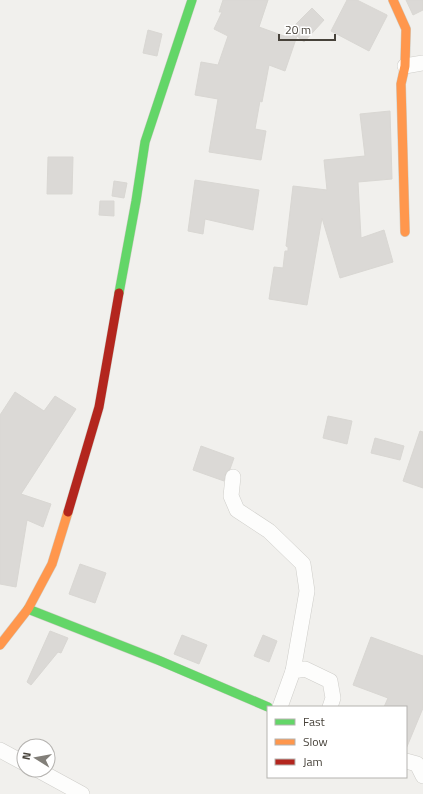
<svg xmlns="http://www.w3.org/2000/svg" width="423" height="794" viewBox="0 0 423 794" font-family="'Titillium Web',sans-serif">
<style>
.building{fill:#dbd9d6;stroke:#d9d7d3}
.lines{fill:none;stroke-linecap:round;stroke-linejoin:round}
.street-casing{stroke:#cfceca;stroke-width:16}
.fast-casing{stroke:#cfcdc5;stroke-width:10}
.slow-casing{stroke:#cfcdc5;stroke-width:10}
.jam-casing{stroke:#cfcdc5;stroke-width:10}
.street{stroke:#fdfdfc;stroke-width:15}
.fast{stroke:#63d668;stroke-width:9}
.slow{stroke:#ff974d;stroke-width:9}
.jam{stroke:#b3261e;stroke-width:9}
</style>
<rect width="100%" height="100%" fill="#f1f0ed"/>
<!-- building -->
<g class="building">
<path d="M 223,0 L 268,0 L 259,27 L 284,36 L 312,8 L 324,20 L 304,42 L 297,36 L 285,71 L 269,65 L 262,102 L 260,101 L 255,129 L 266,131 L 261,160 L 209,152 L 218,99 L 195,95 L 201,62 L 218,65 L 228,36 L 214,29 L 222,12 L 219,12 Z"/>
<path d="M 347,0 L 357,0 L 387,15 L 387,16 L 369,51 L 331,31 Z"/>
<path d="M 406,0 L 423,0 L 423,10 L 413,15 Z"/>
<path d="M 148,30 L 162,34 L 157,56 L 143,53 Z"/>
<path d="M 390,111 L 392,179 L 358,182 L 361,238 L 384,230 L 393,262 L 340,278 L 322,218 L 307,305 L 269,299 L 274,267 L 283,268 L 285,251 L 288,251 L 288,247 L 286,246 L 293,186 L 327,190 L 324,160 L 365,156 L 360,114 Z"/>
<path d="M 48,157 L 73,157 L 72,194 L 47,194 Z"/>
<path d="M 195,180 L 259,190 L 253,230 L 205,219 L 203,234 L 188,231 Z"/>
<path d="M 114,181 L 127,183 L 124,198 L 112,196 Z"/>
<path d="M 100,201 L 114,201 L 114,216 L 99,215 Z"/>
<path d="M 15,392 L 44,411 L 55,396 L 76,409 L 21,494 L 51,504 L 43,527 L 27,520 L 16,587 L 0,584 L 0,415 Z"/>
<path d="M 328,416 L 352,421 L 347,444 L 323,438 Z"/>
<path d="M 420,431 L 423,432 L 423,488 L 403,481 Z"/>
<path d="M 375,438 L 404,446 L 400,460 L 371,453 Z"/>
<path d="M 201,446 L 234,458 L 230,469 L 226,472 L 224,481 L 193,470 Z"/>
<path d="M 80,564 L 106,573 L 95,603 L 69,594 Z"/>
<path d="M 50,631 L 68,638 L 61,653 L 58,652 L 31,685 L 27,682 Z"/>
<path d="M 182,635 L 207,645 L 199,664 L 174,654 Z"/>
<path d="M 263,635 L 277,641 L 269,662 L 254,656 Z"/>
<path d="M 371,637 L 423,656 L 423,708 L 406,749 L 406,707 L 384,707 L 388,698 L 353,685 Z"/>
</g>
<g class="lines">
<!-- street casing -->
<g class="street-casing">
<g id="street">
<path d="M 405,66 L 423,63"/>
<path d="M 233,477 L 231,496 L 237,510 L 269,531 L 303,564 L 307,591 L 293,671"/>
<path d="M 280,707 L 293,671 L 305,669 L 330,681 L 333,698 L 330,707"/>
<path d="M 0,750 L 24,763"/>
<path d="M 406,761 L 417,764 L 423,776"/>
<path d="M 38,770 L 82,794"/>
</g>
</g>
<!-- fast casing -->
<g class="fast-casing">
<g id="fast">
<path d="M 119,293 L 136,201 L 145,142 L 192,0"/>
<path d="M 28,609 L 158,660 L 268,707"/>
</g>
</g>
<!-- slow casing -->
<g class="slow-casing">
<g id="slow">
<path d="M 393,0 L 406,29 L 405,66 L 401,84 L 405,232"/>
<path d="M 0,645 L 28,609 L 52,564 L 68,512"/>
</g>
</g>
<!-- jam casing -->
<g class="jam-casing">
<path id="jam" d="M 68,512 L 99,407 L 119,293"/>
</g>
<!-- street -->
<use href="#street" class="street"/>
<!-- fast -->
<use href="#fast" class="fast"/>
<!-- slow -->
<use href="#slow" class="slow"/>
<!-- jam -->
<use href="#jam" class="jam"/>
</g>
<!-- legend -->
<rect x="267" y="706" width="140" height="72" fill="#ffffff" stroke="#b5b3b0"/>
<rect x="275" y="719" width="20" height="6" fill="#63d668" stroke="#b5b3b0"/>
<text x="303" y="726" font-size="12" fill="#47423a">Fast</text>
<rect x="275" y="739" width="20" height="6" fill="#ff974d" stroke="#b5b3b0"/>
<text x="303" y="746" font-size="12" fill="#47423a">Slow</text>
<rect x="275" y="759" width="20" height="6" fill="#b3261e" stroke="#b5b3b0"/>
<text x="303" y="766" font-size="12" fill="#47423a">Jam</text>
<!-- north arrow -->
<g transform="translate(36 758) rotate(281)"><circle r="19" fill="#ffffff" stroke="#b5b3b0"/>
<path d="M0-3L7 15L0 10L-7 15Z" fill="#827f79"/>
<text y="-6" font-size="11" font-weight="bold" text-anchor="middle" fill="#47423a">N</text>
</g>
<!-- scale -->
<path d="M279 34v6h56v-6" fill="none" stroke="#47423a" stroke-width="2"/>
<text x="285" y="34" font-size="12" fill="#47423a" stroke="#ffffff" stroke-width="3" paint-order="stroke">20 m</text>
</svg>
